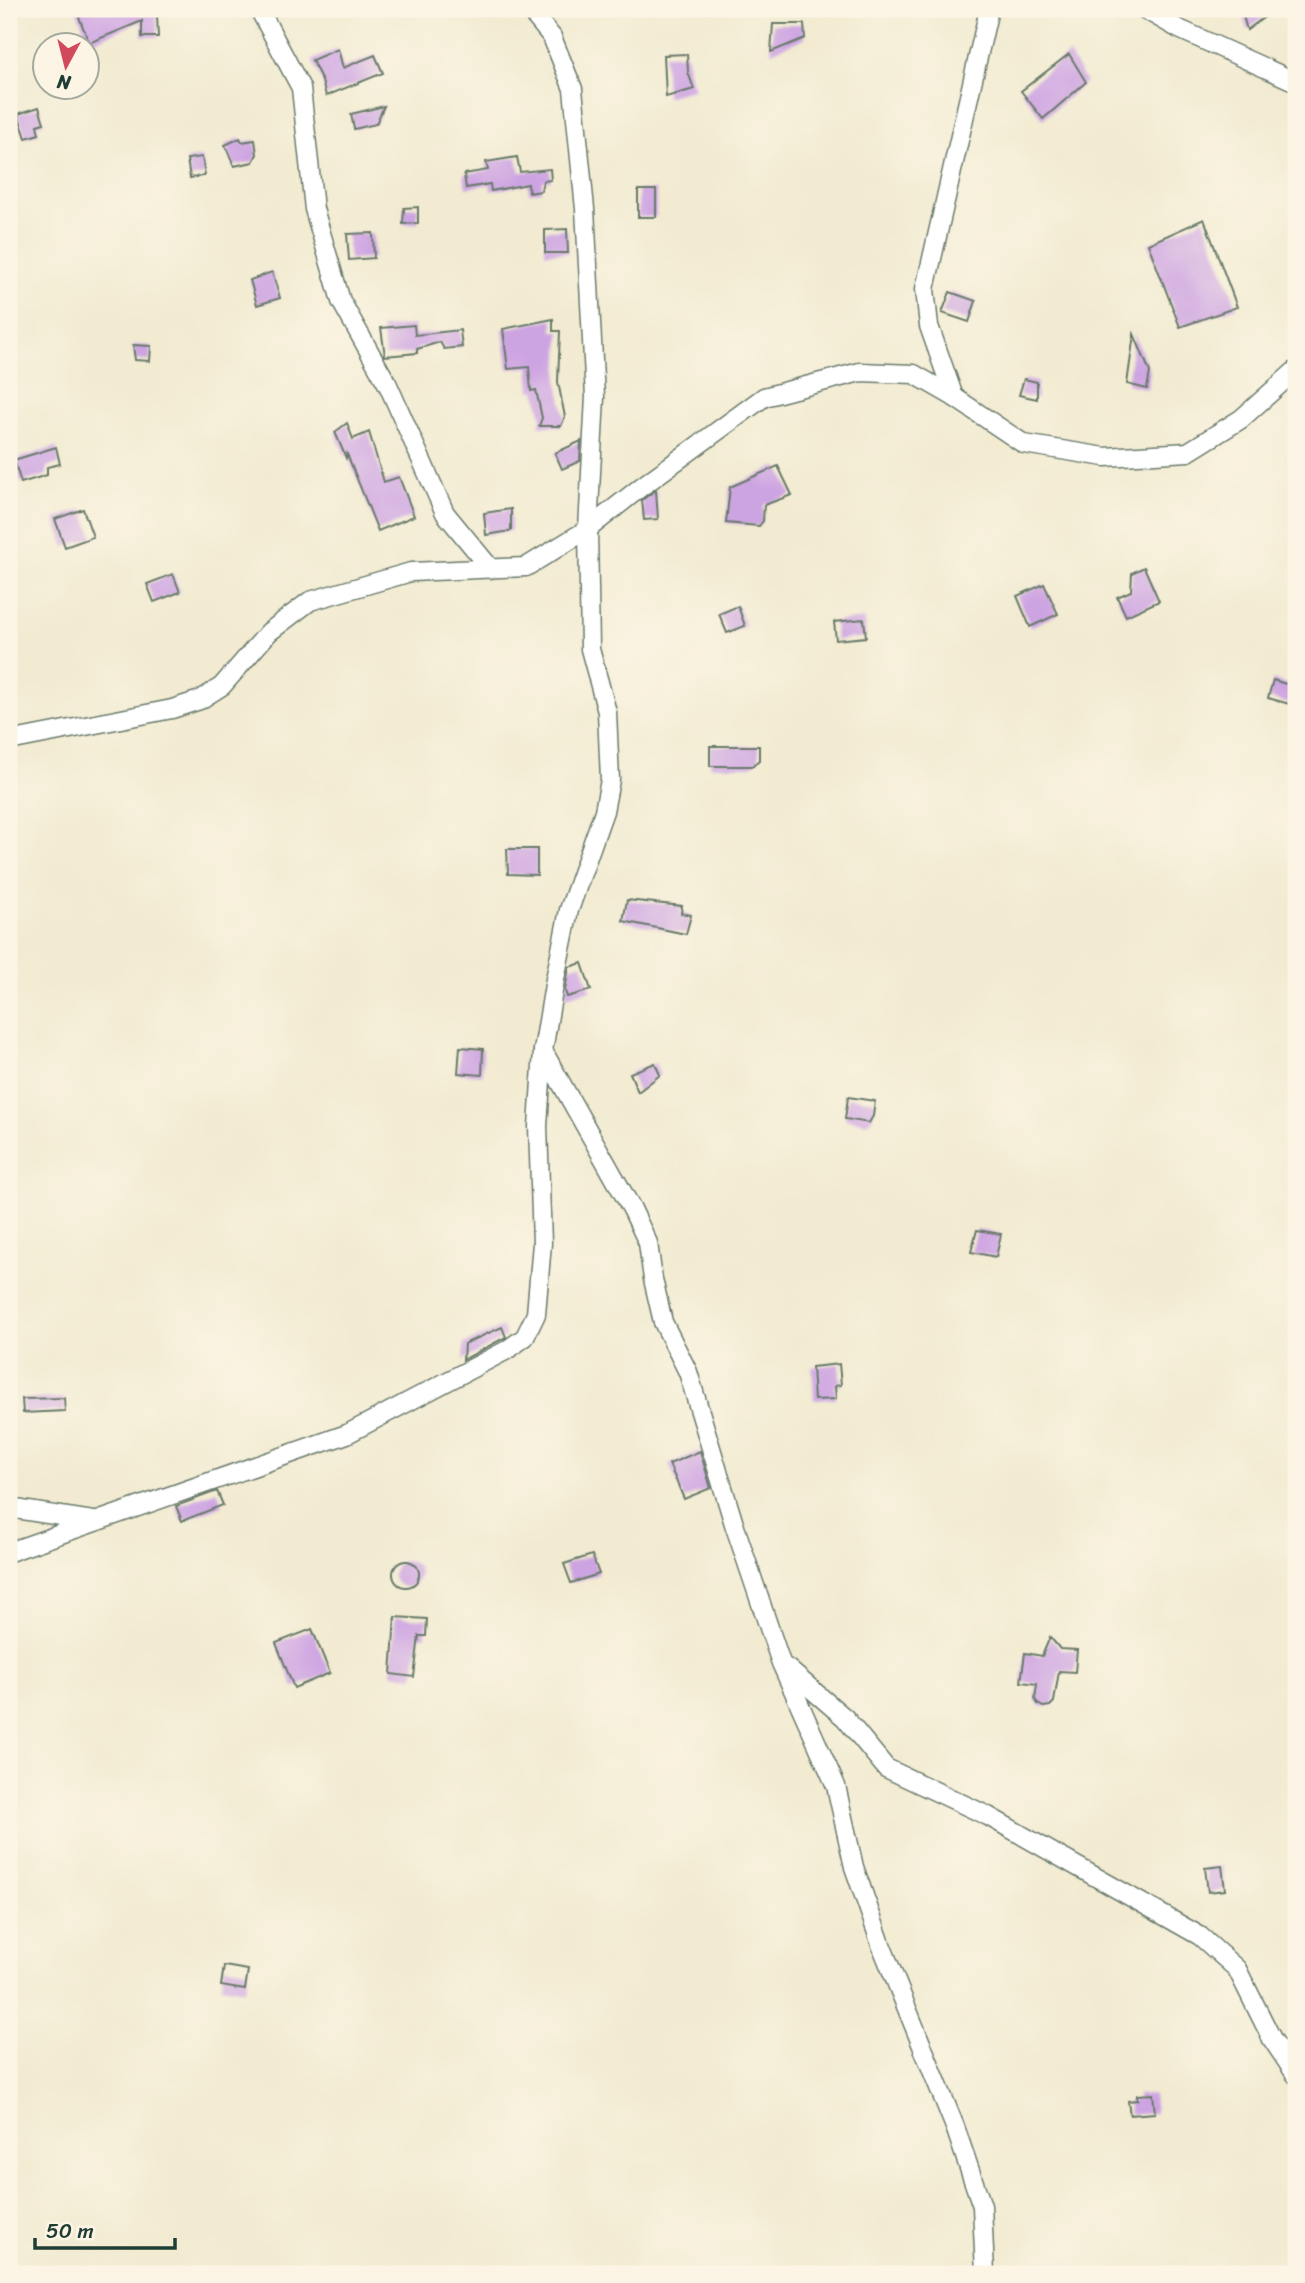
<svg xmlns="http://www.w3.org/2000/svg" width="1305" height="2283" viewBox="0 0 1305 2283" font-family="Sriracha,sans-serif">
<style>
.building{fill:#cda4e2}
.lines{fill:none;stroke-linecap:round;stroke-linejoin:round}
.minor-casing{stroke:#697a6b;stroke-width:21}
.minor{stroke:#fff;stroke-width:18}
</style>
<rect width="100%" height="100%" fill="#fcf5e5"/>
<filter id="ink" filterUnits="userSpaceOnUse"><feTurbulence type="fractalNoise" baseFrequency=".0143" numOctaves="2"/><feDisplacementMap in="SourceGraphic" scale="14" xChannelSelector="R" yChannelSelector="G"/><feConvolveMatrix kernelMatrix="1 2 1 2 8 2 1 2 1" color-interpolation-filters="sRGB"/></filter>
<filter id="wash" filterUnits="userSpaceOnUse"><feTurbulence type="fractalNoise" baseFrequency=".00686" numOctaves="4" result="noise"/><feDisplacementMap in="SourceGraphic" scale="28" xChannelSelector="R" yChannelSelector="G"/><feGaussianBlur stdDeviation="1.57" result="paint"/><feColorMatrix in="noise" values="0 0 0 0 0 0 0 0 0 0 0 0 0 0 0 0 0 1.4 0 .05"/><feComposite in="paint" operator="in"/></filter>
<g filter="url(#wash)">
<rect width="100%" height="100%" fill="#f2ebd1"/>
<g id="blocks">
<!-- building -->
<g class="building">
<path d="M 76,9 L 172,9 L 157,15 L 158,37 L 142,37 L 142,21 L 89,43 Z"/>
<path d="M 1241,9 L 1275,9 L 1247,30 Z"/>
<path d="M 773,24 L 804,24 L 805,38 L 771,52 Z"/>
<path d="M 338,49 L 343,68 L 375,55 L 383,73 L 326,96 L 322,81 L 312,60 Z"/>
<path d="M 687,54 L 688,72 L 694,89 L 666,97 L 664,55 Z"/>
<path d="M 1069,54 L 1086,82 L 1043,119 L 1021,91 Z"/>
<path d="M 384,106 L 376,124 L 354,129 L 351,114 Z"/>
<path d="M 39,107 L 44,123 L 37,125 L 39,134 L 26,138 L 18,114 Z"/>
<path d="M 240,138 L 242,142 L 255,140 L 257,154 L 253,162 L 234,166 L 225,145 Z"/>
<path d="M 202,157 L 205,175 L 190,178 L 187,159 Z"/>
<path d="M 517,157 L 520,172 L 550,169 L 551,180 L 543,181 L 541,191 L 529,193 L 528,184 L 491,191 L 490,184 L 466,188 L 464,174 L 488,170 L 486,162 Z"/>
<rect x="638" y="190" width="18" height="27"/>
<path d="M 418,207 L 418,223 L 403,224 L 404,208 Z"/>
<path d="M 1204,219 L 1237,307 L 1180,327 L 1148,244 Z"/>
<path d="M 567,229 L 568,253 L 545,253 L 545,230 Z"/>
<path d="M 373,233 L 374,258 L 349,260 L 347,234 Z"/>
<path d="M 272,272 L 280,298 L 257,305 L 250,280 Z"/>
<path d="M 950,292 L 976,301 L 969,322 L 942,313 Z"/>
<path d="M 553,319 L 553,331 L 560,331 L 558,382 L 565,417 L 561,426 L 539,426 L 542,418 L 536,390 L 531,391 L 529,367 L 508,369 L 503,329 Z"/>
<path d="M 414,325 L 415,335 L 460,330 L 462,347 L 444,349 L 440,342 L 417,349 L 417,353 L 385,356 L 381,328 Z"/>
<path d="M 1134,334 L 1150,372 L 1147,389 L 1127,384 Z"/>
<path d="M 133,345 L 151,346 L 150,361 L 135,360 Z"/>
<path d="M 1024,379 L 1037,382 L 1037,399 L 1019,395 Z"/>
<path d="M 347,423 L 353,439 L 369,432 L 384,482 L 399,477 L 414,516 L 378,531 L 347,454 L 346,458 L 335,432 Z"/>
<path d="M 581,441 L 580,461 L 562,469 L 555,453 Z"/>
<path d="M 56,447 L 60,464 L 47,467 L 47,475 L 21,483 L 14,460 Z"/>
<path d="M 778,466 L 792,495 L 764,505 L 763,521 L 759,526 L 726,523 L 730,487 Z"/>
<path d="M 654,491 L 656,491 L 658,519 L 644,520 L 642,500 Z"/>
<path d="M 83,509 L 93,537 L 65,547 L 55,519 Z"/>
<path d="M 511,509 L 511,531 L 486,535 L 484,513 Z"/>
<path d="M 1144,567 L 1159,601 L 1126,616 L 1117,597 L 1131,591 L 1132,573 Z"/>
<path d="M 173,574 L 180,592 L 154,602 L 147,584 Z"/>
<path d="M 1044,584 L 1058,614 L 1030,627 L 1017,596 Z"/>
<path d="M 738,606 L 745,626 L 727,633 L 719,614 Z"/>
<path d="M 864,619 L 866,637 L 836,640 L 834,622 Z"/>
<path d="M 1273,680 L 1296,687 L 1293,705 L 1268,698 Z"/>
<path d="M 710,746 L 759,746 L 759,760 L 752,766 L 710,766 Z"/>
<path d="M 507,849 L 537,849 L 537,875 L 508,874 Z"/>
<path d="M 627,900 L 682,906 L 681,913 L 691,915 L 686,934 L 623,921 Z"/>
<path d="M 582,963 L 591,990 L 567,997 L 565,990 L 569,967 Z"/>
<path d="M 460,1047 L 483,1049 L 482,1075 L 458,1073 Z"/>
<path d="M 655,1063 L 660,1075 L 638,1092 L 630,1073 Z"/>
<path d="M 848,1097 L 875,1101 L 873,1116 L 869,1123 L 845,1119 Z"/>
<path d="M 977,1230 L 1001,1234 L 996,1257 L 971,1252 Z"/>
<path d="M 502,1327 L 506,1337 L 463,1360 L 464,1344 Z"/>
<path d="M 839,1364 L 841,1385 L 835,1386 L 836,1399 L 814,1400 L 812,1367 Z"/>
<path d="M 64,1398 L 65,1411 L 23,1413 L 22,1399 Z"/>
<path d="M 700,1451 L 711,1488 L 684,1499 L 669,1464 Z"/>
<path d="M 217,1491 L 223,1505 L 182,1521 L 176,1506 Z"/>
<path d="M 592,1555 L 599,1574 L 571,1583 L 564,1564 Z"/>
<circle cx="406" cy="1574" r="13"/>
<path d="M 395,1617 L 427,1619 L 426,1636 L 419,1636 L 414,1677 L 391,1674 Z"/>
<path d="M 312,1629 L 330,1673 L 294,1688 L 276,1643 Z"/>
<path d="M 1050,1637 L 1060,1649 L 1077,1650 L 1075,1672 L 1059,1671 L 1054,1702 L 1050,1706 L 1043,1707 L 1038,1704 L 1035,1699 L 1037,1684 L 1021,1682 L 1025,1653 L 1042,1656 Z"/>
<path d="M 1222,1866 L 1225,1890 L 1208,1892 L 1205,1868 Z"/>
<path d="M 224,1966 L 248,1970 L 245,1990 L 221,1986 Z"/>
<path d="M 1153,2094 L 1155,2113 L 1130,2115 L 1128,2101 L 1137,2100 L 1137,2095 Z"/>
</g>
</g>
</g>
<g filter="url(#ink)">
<use href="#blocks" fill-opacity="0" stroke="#697a6b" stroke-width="2"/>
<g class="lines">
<!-- minor casing -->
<g class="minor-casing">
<g id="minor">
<path d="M 259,9 L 301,88 L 314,209 L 341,301 L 388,385 L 445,513 L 491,569"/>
<path d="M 1144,9 L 1179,29 L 1296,82"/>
<path d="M 954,397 L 929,326 L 925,289 L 989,9"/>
<path d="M 9,741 L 172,709 L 200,700 L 222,686 L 269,632 L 310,601 L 411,572 L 526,567 L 588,529 L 641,487 L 764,397 L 860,372 L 914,374 L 954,397 L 1024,444 L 1105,457 L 1188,452 L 1241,419 L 1296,370"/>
<path d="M 543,1051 L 632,1209 L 648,1243 L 653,1279 L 663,1322 L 688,1372 L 734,1524 L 781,1663 L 836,1786 L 854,1867 L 882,1947 L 955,2127 L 982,2206 L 985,2274"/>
<path d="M 9,1508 L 93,1521"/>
<path d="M 9,1552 L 347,1434 L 507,1350 L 525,1337 L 536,1314 L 542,1243 L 538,1126 L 543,1051 L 555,979 L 569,910 L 604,811 L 610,780 L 607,712 L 590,649 L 588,529 L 595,397 L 585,209 L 573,89 L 552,37 L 529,9"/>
<path d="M 787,1668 L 845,1718 L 886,1768 L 988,1816 L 1200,1936 L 1237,1969 L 1272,2039 L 1296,2075"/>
</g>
</g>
<!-- minor -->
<use href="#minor" class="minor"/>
</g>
</g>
<!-- margin -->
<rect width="1305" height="2283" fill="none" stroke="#fcf5e5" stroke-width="35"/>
<!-- north arrow -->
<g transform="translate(66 66) rotate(187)"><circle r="33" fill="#fcf5e5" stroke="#a4ab9e" stroke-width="2"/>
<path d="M0-5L12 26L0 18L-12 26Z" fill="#d1495b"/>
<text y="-10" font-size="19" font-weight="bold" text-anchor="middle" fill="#1f3d34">N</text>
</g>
<!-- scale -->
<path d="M35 2238v10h140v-10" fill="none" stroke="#1f3d34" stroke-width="3.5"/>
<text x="46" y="2238" font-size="21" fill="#1f3d34" stroke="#fcf5e5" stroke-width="5" paint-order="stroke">50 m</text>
</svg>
